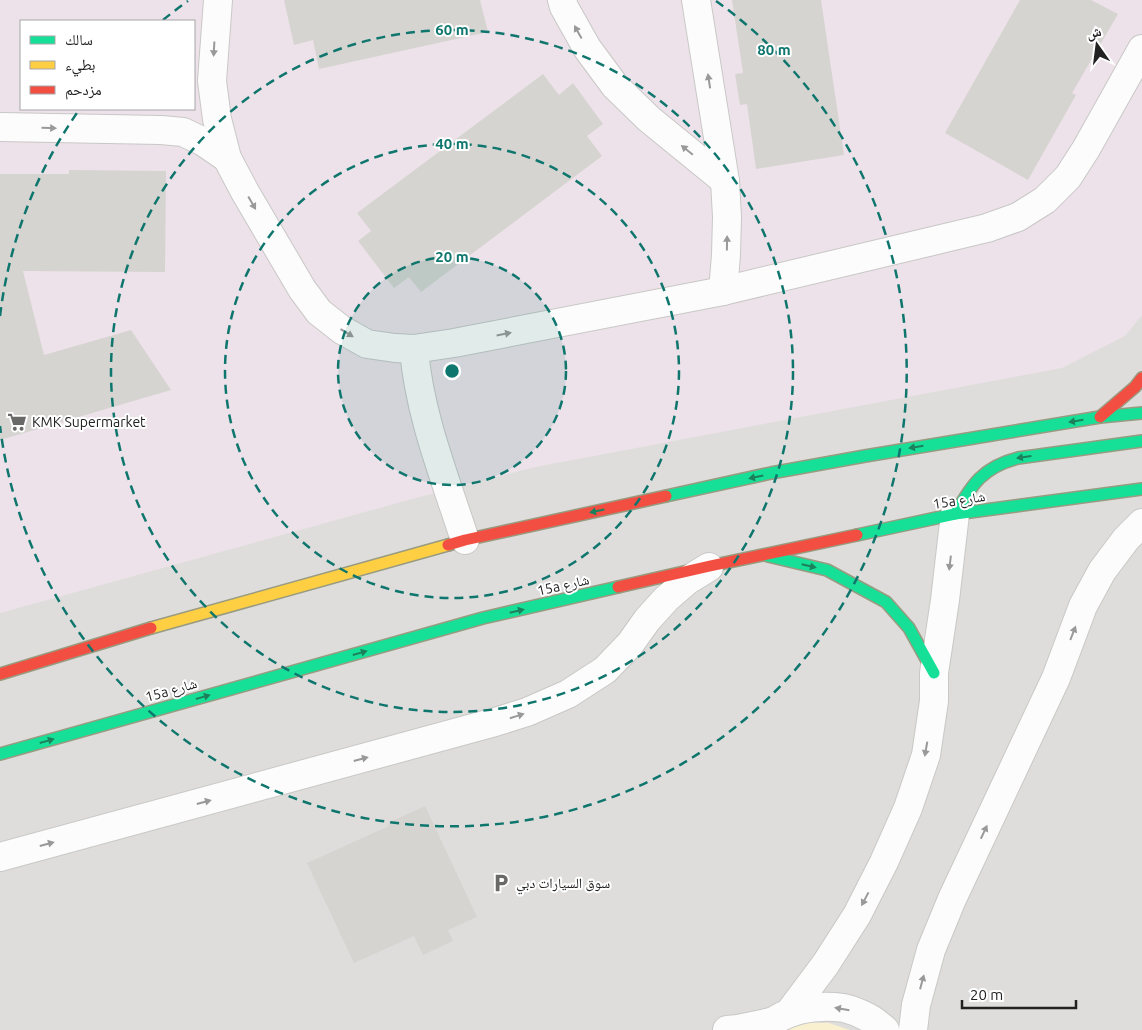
<svg xmlns="http://www.w3.org/2000/svg" width="1142" height="1030" viewBox="0 0 1142 1030" font-family="Ubuntu,'Noto Naskh Arabic',sans-serif">
<style>
.residential{fill:#dedddb;fill-rule:evenodd}
.industrial{fill:#ede2e9;fill-rule:evenodd}
.sand{fill:#f8f0cf}
.building{fill:#d6d4d1}
.lines{fill:none;stroke-linecap:round;stroke-linejoin:round}
.street-casing{stroke:#c8c8c6;stroke-width:30}
.fast-casing{stroke:#999b80;stroke-width:14}
.slow-casing{stroke:#999b80;stroke-width:14}
.jam-casing{stroke:#999b80;stroke-width:14}
.street{stroke:#fdfcfc;stroke-width:28}
.fast{stroke:#16e098;stroke-width:11}
.slow{stroke:#ffcf43;stroke-width:11}
.jam{stroke:#f24e42;stroke-width:11}
.oneway{fill:#9a9999}
.oneway2{fill:#1c805c}
.ring{fill:none;stroke:#0f766e;stroke-width:2.5;stroke-dasharray:9 6}
.labels{text-anchor:middle;dominant-baseline:central;stroke-width:4;stroke-linejoin:round;paint-order:stroke}
.poi-label{font-size:14px;fill:#212121;stroke:#fff;text-anchor:start}
.street-label{font-size:14px;fill:#212121;stroke:#fff}
.centre{fill:#0f766e;stroke:#fff;stroke-width:2.5}
.ring-label{font-size:15px;text-anchor:middle;font-weight:bold;fill:#0f766e;stroke:#fff;stroke-width:4;stroke-linejoin:round;paint-order:stroke}
</style>
<rect width="100%" height="100%" fill="#efeeea"/>
<!-- residential -->
<path class="residential" d="M 0,0 L 1142,0 L 1142,1030 L 0,1030 ZM 21,21 L 194,21 L 194,109 L 21,109 Z"/>
<!-- industrial -->
<path class="industrial" d="M 0,0 L 1142,0 L 1142,315 L 1125,336 L 1062,368 L 535,467 L 412,499 L 0,613 ZM 21,21 L 194,21 L 194,109 L 21,109 Z"/>
<!-- sand -->
<path class="sand" d="M 805,1023 L 829,1023 L 850,1030 L 787,1030 Z"/>
<!-- building -->
<g class="building">
<path d="M 284,0 L 480,0 L 488,32 L 319,69 L 313,40 L 294,45 Z"/>
<path d="M 732,0 L 821,0 L 844,155 L 756,169 L 747,104 L 740,105 L 735,74 L 743,73 Z"/>
<path d="M 1020,0 L 1091,0 L 1118,14 L 1072,93 L 1076,95 L 1028,180 L 945,133 Z"/>
<path d="M 543,74 L 559,95 L 573,83 L 603,124 L 587,136 L 602,156 L 421,292 L 409,277 L 394,288 L 358,241 L 371,231 L 357,213 Z"/>
<path d="M 69,170 L 166,171 L 165,272 L 23,271 L 44,355 L 131,330 L 171,390 L 0,440 L 0,174 L 69,174 Z"/>
<path d="M 425,806 L 477,917 L 448,930 L 453,941 L 423,955 L 414,936 L 354,963 L 307,863 L 389,826 L 388,823 Z"/>
</g>
<g class="lines">
<!-- street casing -->
<g class="street-casing">
<g id="street">
<path d="M 218,0 L 212,81 L 217,119 L 227,158 L 245,192 L 302,289 L 319,312 L 342,330 L 367,344 L 395,348 L 414,349 L 454,343 L 723,291 L 987,228 L 1018,217 L 1045,200 L 1068,177 L 1086,149 L 1142,49"/>
<path d="M 562,0 L 564,7 L 587,48 L 615,86 L 649,119 L 725,181"/>
<path d="M 696,0 L 725,181 L 727,217 L 726,255 L 723,291"/>
<path d="M 0,127 L 161,130 L 183,132 L 202,141 L 227,158"/>
<path d="M 414,349 C 419,414 445,478 465,540"/>
<path d="M 0,857 L 495,722 L 527,712 L 568,694 L 605,670 L 630,644 L 647,620 L 666,599 L 688,580 L 709,567"/>
<path d="M 789,1013 L 825,965 L 857,915 L 884,862 L 908,808 L 926,755 L 934,701 L 934,673 L 945,600 L 955,514"/>
<path d="M 727,1030 L 738,1029 L 771,1022"/>
<path d="M 763,1030 C 784,1009 815,1004 844,1008 C 852,1010 862,1014 869,1018 C 875,1021 880,1026 885,1030"/>
<path d="M 913,1030 L 916,1005 L 931,950 L 952,899 L 1056,678 L 1083,606 L 1102,571 L 1126,539 L 1142,523"/>
</g>
</g>
<!-- fast casing -->
<g class="fast-casing">
<g id="fast">
<path d="M 666,496 L 771,473 L 865,456 L 1100,417 L 1142,413"/>
<path d="M 955,514 C 972,484 983,467 1018,458 L 1142,441"/>
<path d="M 857,535 L 955,514 L 1142,489"/>
<path d="M 768,556 L 827,570 L 886,602 L 909,628 L 934,673"/>
<path d="M 0,754 L 483,618 L 618,587"/>
</g>
</g>
<!-- slow casing -->
<g class="slow-casing">
<path id="slow" d="M 151,628 L 448,545"/>
</g>
<!-- jam casing -->
<g class="jam-casing">
<g id="jam">
<path d="M 1100,417 L 1135,387 L 1142,378"/>
<path d="M 448,545 L 465,540 L 666,496"/>
<path d="M 618,587 L 710,566 L 857,535"/>
<path d="M 0,674 L 151,628"/>
</g>
</g>
<!-- street -->
<use href="#street" class="street"/>
<!-- fast -->
<use href="#fast" class="fast"/>
<!-- slow -->
<use href="#slow" class="slow"/>
<!-- jam -->
<use href="#jam" class="jam"/>
</g>
<!-- one-way arrows -->
<defs><path id="oneway-solid" d="M-6-.8H1V-3.2L6.5 0L1 3.2V.8H-6Z" transform="scale(1.25)"/></defs>
<g class="oneway">
<use href="#oneway-solid" transform="translate(578 32) rotate(-119)"/>
<use href="#oneway-solid" transform="translate(214 49) rotate(93)"/>
<use href="#oneway-solid" transform="translate(709 81) rotate(-99)"/>
<use href="#oneway-solid" transform="translate(49 128) rotate(1)"/>
<use href="#oneway-solid" transform="translate(687 150) rotate(-141)"/>
<use href="#oneway-solid" transform="translate(252 203) rotate(60)"/>
<use href="#oneway-solid" transform="translate(727 243) rotate(-89)"/>
<use href="#oneway-solid" transform="translate(347 333) rotate(31)"/>
<use href="#oneway-solid" transform="translate(504 334) rotate(-11)"/>
<use href="#oneway-solid" transform="translate(950 563) rotate(97)"/>
<use href="#oneway-solid" transform="translate(1073 633) rotate(-69)"/>
<use href="#oneway-solid" transform="translate(517 716) rotate(-17)"/>
<use href="#oneway-solid" transform="translate(926 749) rotate(100)"/>
<use href="#oneway-solid" transform="translate(361 759) rotate(-15)"/>
<use href="#oneway-solid" transform="translate(204 802) rotate(-15)"/>
<use href="#oneway-solid" transform="translate(984 832) rotate(-65)"/>
<use href="#oneway-solid" transform="translate(47 844) rotate(-15)"/>
<use href="#oneway-solid" transform="translate(865 899) rotate(118)"/>
<use href="#oneway-solid" transform="translate(922 982) rotate(-75)"/>
<use href="#oneway-solid" transform="translate(842 1009) rotate(-170)"/>
</g>
<g class="oneway2">
<use href="#oneway-solid" transform="translate(1076 421) rotate(171)"/>
<use href="#oneway-solid" transform="translate(916 447) rotate(171)"/>
<use href="#oneway-solid" transform="translate(1024 457) rotate(172)"/>
<use href="#oneway-solid" transform="translate(756 477) rotate(168)"/>
<use href="#oneway-solid" transform="translate(597 511) rotate(168)"/>
<use href="#oneway-solid" transform="translate(809 566) rotate(13)"/>
<use href="#oneway-solid" transform="translate(517 611) rotate(-13)"/>
<use href="#oneway-solid" transform="translate(360 653) rotate(-16)"/>
<use href="#oneway-solid" transform="translate(203 697) rotate(-16)"/>
<use href="#oneway-solid" transform="translate(47 741) rotate(-16)"/>
</g>
<!-- distance rings -->
<circle cx="452" cy="371" r="114" fill="#0f766e" fill-opacity=".12"/>
<g class="ring">
<circle cx="452" cy="371" r="114"/>
<circle cx="452" cy="371" r="227"/>
<circle cx="452" cy="371" r="341"/>
<path d="M0 316A455 455 0 0 1 79 110M163 20A455 455 0 0 1 188 1M716 1A455 455 0 1 1 0 426"/>
</g>
<!-- icons -->
<defs>
<g id="supermarket-bare" transform="scale(1.5)"><path d="M-6-5.5h2.5l.6 2H6L4.5 2H-2.5L-4.4-4H-6ZM-1.5 3.2a1.3 1.3 0 1 0 .1 0ZM3 3.2a1.3 1.3 0 1 0 .1 0Z" fill="#696967" stroke="#fff" stroke-width="2.5" paint-order="stroke"/></g>
<g id="parking-bare" transform="scale(1.5)"><path d="M-3.5-5.5H1a3.5 3.5 0 0 1 0 7H-1V5.5H-3.5ZM-1-3.4V-.6H.8a1.4 1.4 0 0 0 0-2.8Z" fill="#696967" stroke="#fff" stroke-width="2.5" paint-order="stroke"/></g>
</defs>
<g fill-rule="evenodd">
<use href="#supermarket-bare" x="17" y="422"/>
<use href="#parking-bare" x="501" y="883"/>
</g>
<g class="labels">
<!-- poi labels -->
<g class="poi-label">
<text x="32" y="422">KMK Supermarket</text>
<text x="516" y="883">سوق السيارات دبي</text>
</g>
<!-- street labels -->
<g class="street-label">
<text transform="translate(959 500) rotate(-9)">15a شارع</text>
<text transform="translate(563 585) rotate(-13)">15a شارع</text>
<text transform="translate(171 690) rotate(-16)">15a شارع</text>
</g>
</g>
<circle cx="452" cy="371" r="8" class="centre"/>
<g class="ring-label">
<text x="452" y="35">60 m</text>
<text x="774" y="55">80 m</text>
<text x="452" y="149">40 m</text>
<text x="452" y="262">20 m</text>
</g>
<!-- legend -->
<rect x="20" y="20" width="175" height="90" fill="#ffffff" stroke="#a6a6a6"/>
<rect x="30" y="36" width="25" height="8" fill="#16e098" stroke="#a6a6a6"/>
<text x="65" y="45" font-size="15" fill="#212121">سالك</text>
<rect x="30" y="61" width="25" height="8" fill="#ffcf43" stroke="#a6a6a6"/>
<text x="65" y="70" font-size="15" fill="#212121">بطيء</text>
<rect x="30" y="86" width="25" height="8" fill="#f24e42" stroke="#a6a6a6"/>
<text x="65" y="95" font-size="15" fill="#212121">مزدحم</text>
<!-- north arrow -->
<g transform="translate(1097 45) rotate(346)" stroke="#ffffff" stroke-width="4" paint-order="stroke">
<path d="M0-4L9 19L0 12L-9 19Z" fill="#212121"/>
<text y="-8" font-size="14" font-weight="bold" text-anchor="middle" fill="#212121">ش</text>
</g>
<!-- scale -->
<path d="M962 1000v8h114v-8" fill="none" stroke="#212121" stroke-width="2.5"/>
<text x="970" y="1000" font-size="15" fill="#212121" stroke="#ffffff" stroke-width="4" paint-order="stroke">20 m</text>
</svg>
